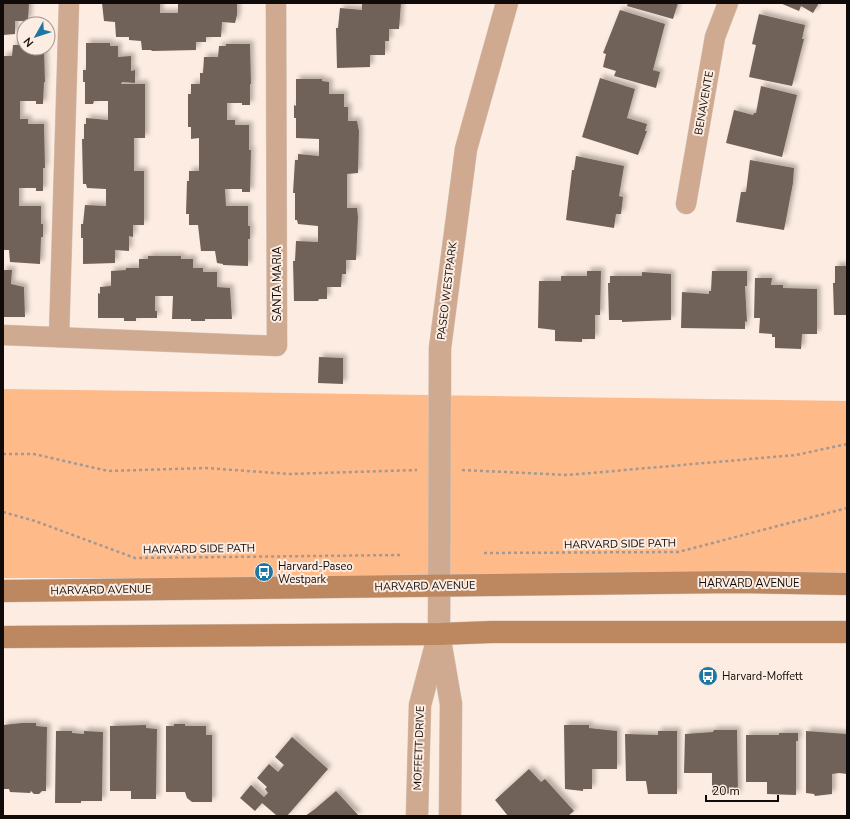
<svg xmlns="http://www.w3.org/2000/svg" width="850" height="819" viewBox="0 0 850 819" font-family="'Nunito Sans',sans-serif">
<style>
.green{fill:#ffba89}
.building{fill:#706259;filter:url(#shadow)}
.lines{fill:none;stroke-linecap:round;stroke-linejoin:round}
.minor-casing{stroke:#d6c8be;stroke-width:21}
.tertiary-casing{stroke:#d6c8be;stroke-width:23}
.secondary-casing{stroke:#d6c8be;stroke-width:23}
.path{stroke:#a49890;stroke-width:2.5;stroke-dasharray:3 3;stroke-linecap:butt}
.minor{stroke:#cfaa90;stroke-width:20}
.tertiary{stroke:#cfaa90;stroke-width:22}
.secondary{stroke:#bd8760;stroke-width:22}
.labels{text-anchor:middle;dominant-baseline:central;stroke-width:4;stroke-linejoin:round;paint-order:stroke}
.street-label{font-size:11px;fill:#100b08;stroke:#fcece1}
.poi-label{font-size:11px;fill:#100b08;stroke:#fcece1;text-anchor:start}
</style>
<defs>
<filter id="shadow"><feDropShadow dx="3.5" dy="-3.5" stdDeviation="2" flood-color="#0004"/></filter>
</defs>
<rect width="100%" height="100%" fill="#fcece1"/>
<!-- green -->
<path class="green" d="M 3,389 L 847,401 L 847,578 L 3,578 Z"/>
<!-- building -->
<g class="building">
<path d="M 3,3 L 29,3 L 28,21 L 15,21 L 15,34 L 3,35 Z"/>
<path d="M 102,3 L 160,3 L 160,13 L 178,13 L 178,3 L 237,3 L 237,15 L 235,23 L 222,22 L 221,37 L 206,37 L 206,42 L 196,42 L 196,50 L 152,51 L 151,50 L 142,50 L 141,41 L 129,40 L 129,37 L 116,37 L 115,22 L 104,21 Z"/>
<path d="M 362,3 L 401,3 L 399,29 L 389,29 L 389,41 L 385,41 L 385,55 L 370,55 L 370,67 L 337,68 L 336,28 L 338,28 L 340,8 L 362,10 Z"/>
<path d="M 628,3 L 678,3 L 673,19 L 627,6 Z"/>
<path d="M 780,3 L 819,3 L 813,13 L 801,6 L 799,11 Z"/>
<path d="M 620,10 L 665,24 L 653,70 L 660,72 L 656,88 L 614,76 L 616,71 L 603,67 L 606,54 L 603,53 Z"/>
<path d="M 759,14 L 805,25 L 802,39 L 804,39 L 792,86 L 749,77 L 756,45 L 752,44 Z"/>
<path d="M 20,42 L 24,42 L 24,48 L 44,48 L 45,82 L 44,82 L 43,104 L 36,104 L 36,101 L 20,101 L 20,119 L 28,119 L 28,124 L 44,124 L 45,168 L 43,168 L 43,191 L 36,191 L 36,188 L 19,188 L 19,206 L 41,206 L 41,224 L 43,224 L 43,237 L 41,237 L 40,264 L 10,262 L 9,250 L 3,250 L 3,56 L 12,56 L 13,45 L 20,45 Z"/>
<path d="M 86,43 L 110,43 L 110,46 L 118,46 L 118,57 L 131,56 L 131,71 L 135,70 L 135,83 L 122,82 L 121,84 L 145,84 L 145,138 L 134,138 L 134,171 L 144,171 L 144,225 L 133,225 L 133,237 L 129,236 L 129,251 L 115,250 L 115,263 L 83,264 L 83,238 L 81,238 L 81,224 L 83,224 L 85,205 L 106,206 L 106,189 L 87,188 L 86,184 L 83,184 L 82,139 L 84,139 L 84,124 L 86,124 L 86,118 L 108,120 L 108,101 L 94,101 L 93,104 L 85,104 L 85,82 L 83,82 L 83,70 L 86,70 Z"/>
<path d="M 226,44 L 250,44 L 251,84 L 250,84 L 250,105 L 242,105 L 242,103 L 227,103 L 227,120 L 235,120 L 235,125 L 249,125 L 249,150 L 251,150 L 250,192 L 242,192 L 242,189 L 225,189 L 226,206 L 248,206 L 248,226 L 250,226 L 250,239 L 248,239 L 248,266 L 223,265 L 223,264 L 217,263 L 215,251 L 201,251 L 198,225 L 189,225 L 189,214 L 186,214 L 187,181 L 189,181 L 189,171 L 199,171 L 199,138 L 191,139 L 191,127 L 188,127 L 188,94 L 191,94 L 191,84 L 200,84 L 200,73 L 203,73 L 204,57 L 218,57 L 219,46 L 226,46 Z"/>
<path d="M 600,78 L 635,89 L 627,118 L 647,124 L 645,131 L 647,131 L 638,155 L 582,137 Z"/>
<path d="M 296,79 L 322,79 L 322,81 L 329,82 L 329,94 L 344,94 L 344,107 L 348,107 L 348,121 L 357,121 L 359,131 L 358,173 L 347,174 L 347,208 L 357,208 L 358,217 L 356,260 L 346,260 L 346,274 L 342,274 L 341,287 L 327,287 L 327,299 L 319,299 L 318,301 L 294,301 L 293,261 L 295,261 L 296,241 L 318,242 L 318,226 L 298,224 L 297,220 L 295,220 L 295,193 L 293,193 L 295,160 L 298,160 L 298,154 L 319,156 L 319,139 L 296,138 L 296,118 L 294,118 L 294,105 L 296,106 Z"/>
<path d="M 761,86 L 797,95 L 782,157 L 726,143 L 734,110 L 753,115 L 754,113 L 756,113 Z"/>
<path d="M 576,156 L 624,166 L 619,196 L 623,197 L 621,214 L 616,214 L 614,228 L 566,220 L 572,170 L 574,170 Z"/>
<path d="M 750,160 L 794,168 L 793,183 L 784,230 L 736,222 L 741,192 L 746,192 Z"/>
<path d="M 148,256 L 181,256 L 181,259 L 193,259 L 193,268 L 203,268 L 203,272 L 217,272 L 217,287 L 230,288 L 232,319 L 205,319 L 205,321 L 191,321 L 191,319 L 172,319 L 173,296 L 155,296 L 155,311 L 157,311 L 157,318 L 136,318 L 136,321 L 124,321 L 124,318 L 98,318 L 98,293 L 100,294 L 100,287 L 111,286 L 111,271 L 126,270 L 126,268 L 139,268 L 139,259 L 148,259 Z"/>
<path d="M 835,266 L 847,266 L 847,315 L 834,315 L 833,283 L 835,283 Z"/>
<path d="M 3,270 L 12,270 L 11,284 L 24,287 L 25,317 L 3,317 Z"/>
<path d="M 587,271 L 601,271 L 600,315 L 595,315 L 595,339 L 582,339 L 582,342 L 555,341 L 555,330 L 538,328 L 539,281 L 561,281 L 561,276 L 587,276 Z"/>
<path d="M 712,271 L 747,271 L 747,286 L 745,286 L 747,322 L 745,321 L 745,329 L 681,328 L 682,292 L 709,294 L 709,291 L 711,291 Z"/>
<path d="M 642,272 L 671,274 L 671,320 L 622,322 L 622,320 L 609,320 L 608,283 L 610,283 L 610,276 L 642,276 Z"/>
<path d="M 755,278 L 772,278 L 771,285 L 783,285 L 783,288 L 817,289 L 817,334 L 802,334 L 801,349 L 775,348 L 775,337 L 772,337 L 772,334 L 759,333 L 760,318 L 754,318 Z"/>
<path d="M 319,357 L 343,358 L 343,384 L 318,383 Z"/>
<path d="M 22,723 L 36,723 L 36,726 L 47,727 L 46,791 L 42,791 L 39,794 L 34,794 L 31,791 L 30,793 L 10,792 L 9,789 L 3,789 L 3,725 Z"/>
<path d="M 174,724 L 185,724 L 185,726 L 206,726 L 206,735 L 212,735 L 212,802 L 192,802 L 187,798 L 185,792 L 166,792 L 166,726 L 174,726 Z"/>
<path d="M 146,725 L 146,728 L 157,729 L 156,799 L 131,799 L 131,791 L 110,791 L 110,726 Z"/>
<path d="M 564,725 L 589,725 L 589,728 L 617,731 L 617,769 L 592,769 L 592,789 L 583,789 L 583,791 L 565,789 Z"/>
<path d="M 714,730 L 737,730 L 738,795 L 733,795 L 733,793 L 712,795 L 712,773 L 684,773 L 685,734 L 713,732 Z"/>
<path d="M 56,731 L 72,731 L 72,733 L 84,734 L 84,731 L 103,732 L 102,801 L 81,801 L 81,803 L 55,803 Z"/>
<path d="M 658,731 L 677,731 L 677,794 L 648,794 L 646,781 L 626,781 L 625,734 L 658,735 Z"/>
<path d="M 806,731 L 847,734 L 847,774 L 839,773 L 832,774 L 832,794 L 815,796 L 814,794 L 806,793 Z"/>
<path d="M 779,733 L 798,733 L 798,741 L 796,741 L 796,795 L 767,794 L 767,782 L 746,782 L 746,735 L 779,735 Z"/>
<path d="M 292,737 L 328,769 L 287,816 L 276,815 L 262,803 L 255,811 L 240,798 L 251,785 L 264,797 L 268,793 L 265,789 L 267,787 L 257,778 L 269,764 L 278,772 L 284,765 L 275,757 Z"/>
<path d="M 529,769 L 541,782 L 545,779 L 574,811 L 568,816 L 508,816 L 495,800 Z"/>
<path d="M 336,791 L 359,816 L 305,816 L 315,809 Z"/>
</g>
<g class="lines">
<!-- minor casing -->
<g class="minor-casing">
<g id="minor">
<path d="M 686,204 L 715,37 L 728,3"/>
<path d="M 3,335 L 277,346 L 276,3"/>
<path d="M 59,337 L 69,3"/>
</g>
</g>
<!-- tertiary casing -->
<g class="tertiary-casing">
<g id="tertiary">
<path d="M 417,816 L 420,705 L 437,641"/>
<path d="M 450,816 L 451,704 L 439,634 L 440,348 L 466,149 L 507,3"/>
</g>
</g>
<!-- secondary casing -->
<g class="secondary-casing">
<g id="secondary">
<path d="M 3,591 L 737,582 L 847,584"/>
<path d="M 3,637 L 439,634 L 492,632 L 847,632"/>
</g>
</g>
<!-- path -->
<g class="path">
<path d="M 3,454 L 34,454 L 108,471 L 206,468 L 289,474 L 417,470"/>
<path d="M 462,470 L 568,475 L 796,455 L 847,444"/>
<path d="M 3,512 L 35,521 L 135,558 L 403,555"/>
<path d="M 484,553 L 678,552 L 847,508"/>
</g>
<!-- minor -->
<use href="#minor" class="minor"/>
<!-- tertiary -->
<use href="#tertiary" class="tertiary"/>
<!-- secondary -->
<use href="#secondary" class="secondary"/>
</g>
<!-- icons -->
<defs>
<g id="bus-disc" transform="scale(1)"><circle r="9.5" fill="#1c77a5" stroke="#fcece1"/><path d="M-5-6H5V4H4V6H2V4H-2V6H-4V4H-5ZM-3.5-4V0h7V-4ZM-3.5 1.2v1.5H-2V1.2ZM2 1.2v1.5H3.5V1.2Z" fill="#fff"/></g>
</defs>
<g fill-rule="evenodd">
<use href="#bus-disc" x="264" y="572"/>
<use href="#bus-disc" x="708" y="676"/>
</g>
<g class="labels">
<!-- street labels -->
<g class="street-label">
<text transform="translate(704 103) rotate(-80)">BENAVENTE</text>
<text transform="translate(277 284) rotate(-90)">SANTA MARIA</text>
<text transform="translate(447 291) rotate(-83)">PASEO WESTPARK</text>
<text transform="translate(620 544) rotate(-1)">HARVARD SIDE PATH</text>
<text transform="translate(199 549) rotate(-1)">HARVARD SIDE PATH</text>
<text x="749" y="583">HARVARD AVENUE</text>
<text transform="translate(425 586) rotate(-1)">HARVARD AVENUE</text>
<text transform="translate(101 590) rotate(-1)">HARVARD AVENUE</text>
<text transform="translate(419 748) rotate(-88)">MOFFETT DRIVE</text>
</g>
<!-- poi labels -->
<g class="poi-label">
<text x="278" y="566">Harvard-Paseo<tspan x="278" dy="13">Westpark</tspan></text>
<text x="722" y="676">Harvard-Moffett</text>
</g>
</g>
<!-- border -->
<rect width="850" height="819" fill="none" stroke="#100b08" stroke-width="8"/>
<!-- north arrow -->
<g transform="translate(36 36) rotate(231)"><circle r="19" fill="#fcece1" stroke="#9e928a"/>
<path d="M0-3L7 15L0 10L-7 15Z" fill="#1c77a5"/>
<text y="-6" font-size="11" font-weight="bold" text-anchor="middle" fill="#100b08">N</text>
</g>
<!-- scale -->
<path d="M706 795v6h72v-6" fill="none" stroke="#100b08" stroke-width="2"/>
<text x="712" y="795" font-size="12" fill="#100b08" stroke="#fcece1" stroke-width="3" paint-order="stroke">20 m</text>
</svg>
